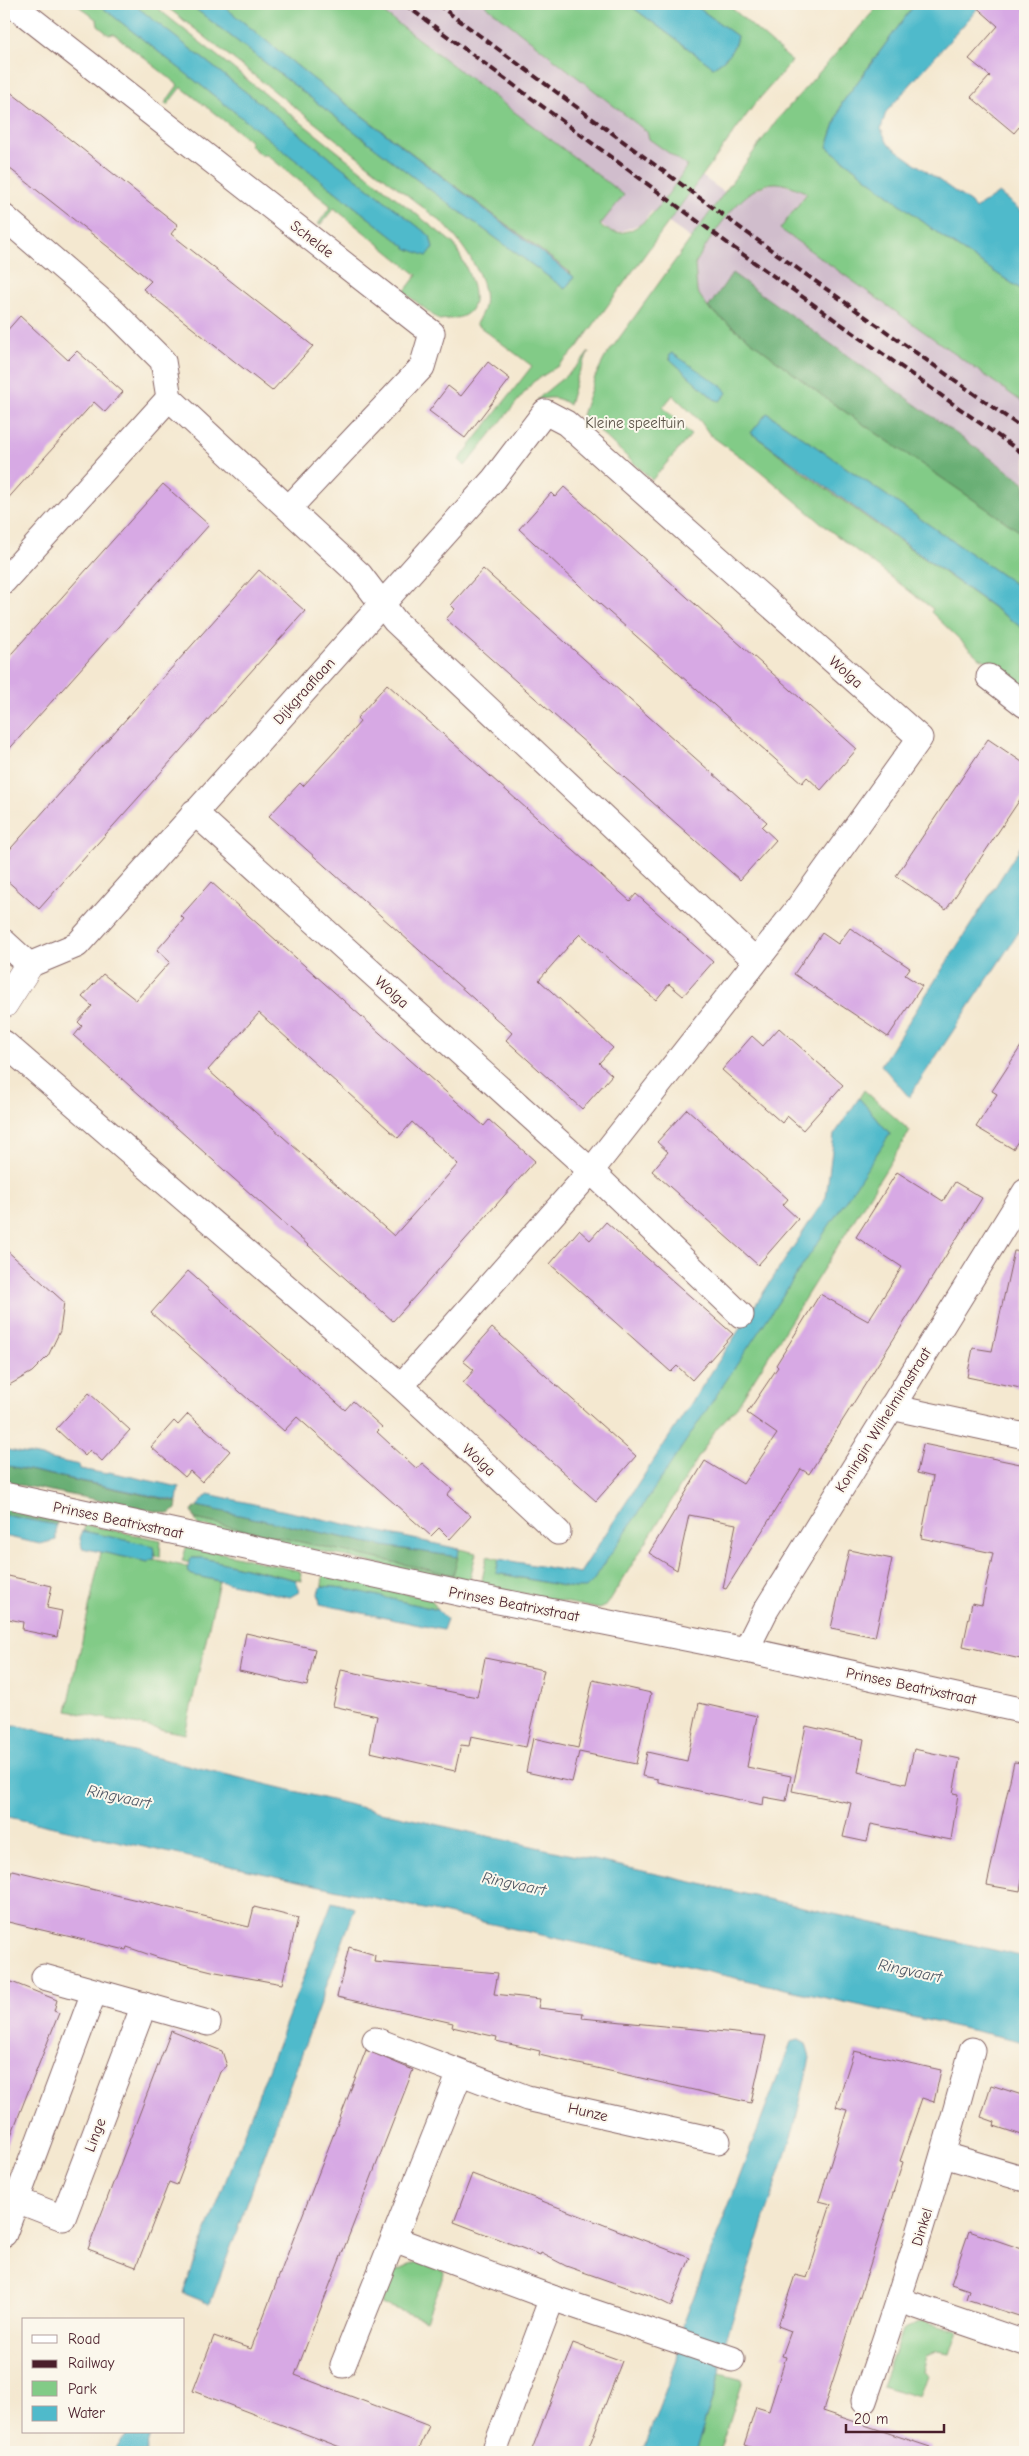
<svg xmlns="http://www.w3.org/2000/svg" width="1029" height="2456" viewBox="0 0 1029 2456" font-family="'Comic Neue',sans-serif">
<style>
.industrial{fill:#d0bdcc}
.green{fill:#82cb87;stroke:#667559;fill-rule:evenodd}
.forest{fill:#69af74;stroke:#5a6750}
.water{fill:#4fbacb;stroke:#4c6c7b}
.building{fill:#d7a9e4;fill-rule:evenodd}
.lines{fill:none;stroke-linecap:round;stroke-linejoin:round}
.minor-casing{stroke:#866565;stroke-width:27}
.tertiary-casing{stroke:#866565;stroke-width:29}
.minor{stroke:#fff;stroke-width:25}
.tertiary{stroke:#fff;stroke-width:28}
.rail{stroke:#4a1f2b;stroke-width:4;stroke-dasharray:8 4;stroke-linecap:butt}
.labels{text-anchor:middle;dominant-baseline:central;stroke-width:4;stroke-linejoin:round;paint-order:stroke}
.street-label{font-size:15px;fill:#4a1f2b;stroke:#fbf7ec}
.park-label{font-size:15px;fill:#5b5347;stroke:#fbf7ec}
.water-label{font-size:16px;font-style:italic;fill:#4c5563;stroke:#fbf7ec}
</style>
<rect width="100%" height="100%" fill="#fbf7ec"/>
<filter id="ink" filterUnits="userSpaceOnUse"><feTurbulence type="fractalNoise" baseFrequency=".02" numOctaves="2"/><feDisplacementMap in="SourceGraphic" scale="10" xChannelSelector="R" yChannelSelector="G"/><feConvolveMatrix kernelMatrix="1 2 1 2 8 2 1 2 1" color-interpolation-filters="sRGB"/></filter>
<filter id="wash" filterUnits="userSpaceOnUse"><feTurbulence type="fractalNoise" baseFrequency=".0096" numOctaves="4" result="noise"/><feDisplacementMap in="SourceGraphic" scale="20" xChannelSelector="R" yChannelSelector="G"/><feGaussianBlur stdDeviation="1.12" result="paint"/><feColorMatrix in="noise" values="0 0 0 0 0 0 0 0 0 0 0 0 0 0 0 0 0 1.4 0 .05"/><feComposite in="paint" operator="in"/></filter>
<g filter="url(#wash)">
<rect width="100%" height="100%" fill="#f4e8d0"/>
<!-- industrial -->
<path class="industrial" d="M 210,4 L 647,4 L 696,172 L 738,202 L 749,192 L 770,184 L 778,183 L 807,192 L 780,229 L 1025,404 L 1025,483 L 824,340 L 751,433 L 697,291 L 695,264 L 704,248 L 652,211 L 642,223 L 622,231 L 612,232 L 602,225 L 563,276 Z"/>
<!-- green -->
<g class="green">
<path d="M 76,4 L 98,4 L 408,249 L 433,248 L 430,236 L 133,4 L 152,4 L 454,244 C 462,260 488,302 465,315 C 459,319 446,319 439,320 L 404,292 L 417,275 L 334,208 L 320,225 L 318,224 L 331,206 L 267,155 L 261,155 L 250,145 L 250,141 L 181,87 L 167,105 L 165,103 L 178,85 L 114,34 L 109,35 L 98,26 L 97,20 Z"/>
<path d="M 163,4 L 189,4 L 425,186 L 565,289 L 574,277 L 567,270 L 312,78 L 221,4 L 372,4 L 624,195 L 600,225 C 635,254 670,191 687,166 L 649,139 L 647,132 L 484,4 L 628,4 L 713,67 C 726,60 734,51 737,36 L 693,4 L 727,4 L 792,61 L 754,105 L 576,349 L 558,366 L 533,382 L 465,466 L 459,460 L 532,366 L 476,324 C 479,318 483,312 484,306 C 489,277 461,243 444,224 Z"/>
<path d="M 880,4 L 915,4 L 842,103 L 827,147 L 948,241 L 1025,292 L 1025,404 L 780,229 L 807,193 C 799,189 787,184 777,183 C 744,181 710,239 695,264 L 697,291 L 708,308 L 828,400 L 1025,535 L 1025,591 L 767,413 L 751,433 L 804,473 L 1025,630 L 1025,688 L 989,662 L 978,657 L 931,612 L 933,609 L 832,532 L 759,470 L 710,435 L 701,422 L 673,395 L 663,407 L 691,435 L 652,480 L 582,415 L 595,377 L 604,359 L 776,121 ZM 669,358 L 727,393 L 720,401 L 714,399 Z"/>
<path d="M 589,352 L 577,377 L 569,405 C 558,396 550,397 537,400 C 554,383 575,372 589,352 Z"/>
<path d="M 864,1090 L 910,1131 L 736,1408 L 716,1429 L 607,1605 L 599,1609 L 481,1585 L 487,1556 L 499,1559 L 496,1573 L 574,1588 L 890,1134 L 859,1098 Z"/>
<path d="M 195,1519 L 453,1575 L 459,1549 L 476,1553 L 469,1583 L 198,1525 Z"/>
<path d="M 86,1525 L 161,1540 L 160,1557 L 155,1556 L 153,1547 L 83,1531 Z"/>
<path d="M 187,1545 L 300,1571 L 302,1581 L 203,1558 L 191,1558 L 189,1563 L 182,1561 Z"/>
<path d="M 101,1552 L 148,1562 L 153,1559 L 188,1567 L 187,1571 L 192,1575 L 219,1581 L 185,1734 L 67,1711 Z"/>
<path d="M 323,1575 L 431,1599 L 438,1610 L 344,1588 L 322,1586 Z"/>
<path d="M 419,2261 L 445,2271 L 426,2320 L 382,2304 L 394,2272 Z"/>
<path d="M 922,2321 L 958,2330 L 950,2354 L 938,2352 L 926,2356 L 922,2371 L 927,2375 L 919,2397 L 882,2386 L 902,2331 Z"/>
<path d="M 720,2374 L 743,2380 L 720,2452 L 695,2452 Z"/>
</g>
<!-- forest -->
<g class="forest">
<path d="M 732,273 L 1025,483 L 1025,535 L 828,400 L 708,308 Z"/>
<path d="M 4,1465 L 177,1502 L 176,1509 L 170,1514 L 4,1482 Z"/>
<path d="M 4,1506 L 53,1516 L 59,1520 L 56,1525 L 4,1515 Z"/>
<path d="M 197,1506 L 383,1546 L 458,1557 L 453,1575 L 195,1519 L 192,1511 Z"/>
</g>
<!-- water -->
<g class="water">
<path d="M 98,4 L 133,4 L 430,236 L 433,248 L 427,256 L 408,249 Z"/>
<path d="M 189,4 L 221,4 L 312,78 L 574,277 L 565,289 L 425,186 Z"/>
<path d="M 628,4 L 693,4 L 737,36 C 734,51 726,60 713,67 Z"/>
<path d="M 915,4 L 982,4 L 886,112 L 881,129 L 888,144 L 971,203 L 975,209 L 999,193 L 1025,214 L 1025,292 L 948,241 L 827,147 L 842,103 Z"/>
<path d="M 672,353 L 723,387 L 727,393 L 720,401 L 714,399 L 671,360 L 669,355 Z"/>
<path d="M 767,413 L 1025,591 L 1025,630 L 751,433 Z"/>
<path d="M 1025,840 L 1025,923 L 909,1097 L 881,1065 Z"/>
<path d="M 859,1098 L 890,1134 L 593,1581 L 586,1588 L 574,1588 L 496,1573 L 499,1559 L 580,1573 L 826,1197 L 834,1135 Z"/>
<path d="M 4,1449 L 79,1465 L 80,1469 L 107,1474 L 109,1472 L 179,1487 L 177,1501 L 4,1465 Z"/>
<path d="M 208,1494 L 459,1549 L 458,1557 L 383,1546 L 197,1506 Z"/>
<path d="M 4,1515 L 56,1525 L 56,1540 L 40,1544 L 4,1536 Z"/>
<path d="M 83,1531 L 149,1545 L 153,1547 L 155,1558 L 148,1562 L 82,1548 L 80,1538 Z"/>
<path d="M 190,1558 L 203,1558 L 296,1580 L 299,1592 L 290,1597 L 192,1575 L 187,1571 Z"/>
<path d="M 322,1586 L 344,1588 L 438,1610 L 447,1619 L 443,1630 L 320,1604 L 318,1593 Z"/>
<path d="M 4,1723 L 76,1738 L 376,1811 L 1025,1957 L 1025,2042 L 4,1816 Z"/>
<path d="M 332,1902 L 355,1908 L 210,2304 L 183,2293 Z"/>
<path d="M 799,2040 L 806,2044 L 810,2058 L 794,2128 L 724,2345 L 720,2374 L 695,2452 L 642,2452 L 677,2360 L 681,2330 L 791,2042 Z"/>
<path d="M 129,2432 L 152,2432 L 146,2452 L 113,2452 Z"/>
</g>
<g id="blocks">
<!-- building -->
<g class="building">
<path d="M 973,4 L 1025,4 L 1025,120 L 1014,133 L 971,97 L 990,76 L 969,59 L 998,26 Z"/>
<path d="M 4,87 L 178,225 L 171,234 L 313,346 L 272,391 L 143,289 L 151,281 L 4,164 Z"/>
<path d="M 20,316 L 68,360 L 77,351 L 123,392 L 105,412 L 94,402 L 4,503 L 4,334 Z"/>
<path d="M 488,362 L 510,379 L 465,438 L 429,411 L 448,386 L 461,396 Z"/>
<path d="M 163,484 L 209,525 L 4,755 L 4,662 Z"/>
<path d="M 564,487 L 857,749 L 821,790 L 807,777 L 802,783 L 592,597 L 519,529 L 551,493 L 555,497 Z"/>
<path d="M 483,569 L 767,822 L 762,827 L 776,840 L 740,880 L 446,619 L 455,609 L 451,605 Z"/>
<path d="M 259,570 L 305,611 L 39,909 L 4,878 L 4,856 Z"/>
<path d="M 387,684 L 630,901 L 636,894 L 713,962 L 683,996 L 669,984 L 656,1000 L 580,934 L 574,940 L 539,980 L 613,1048 L 599,1063 L 612,1075 L 582,1109 L 506,1040 L 512,1033 L 269,816 L 300,783 L 303,786 L 336,750 L 360,722 L 357,718 Z"/>
<path d="M 988,739 L 1025,764 L 1025,792 L 946,910 L 896,876 Z"/>
<path d="M 211,882 L 484,1126 L 489,1120 L 535,1161 L 393,1321 L 74,1036 L 82,1026 L 78,1022 L 92,1006 L 82,997 L 103,974 L 136,1000 L 170,962 L 157,950 L 184,919 L 181,916 ZM 259,1013 L 398,1138 L 412,1122 L 458,1164 L 394,1236 L 208,1070 Z"/>
<path d="M 850,928 L 910,968 L 905,975 L 922,986 L 888,1037 L 794,974 L 822,933 L 838,944 Z"/>
<path d="M 779,1028 L 843,1085 L 803,1130 L 787,1116 L 782,1123 L 722,1070 L 752,1036 L 763,1046 Z"/>
<path d="M 1025,1040 L 1025,1130 L 1013,1149 L 976,1127 L 997,1094 L 992,1091 Z"/>
<path d="M 687,1109 L 788,1199 L 783,1205 L 798,1219 L 758,1265 L 652,1171 L 668,1152 L 657,1142 Z"/>
<path d="M 897,1172 L 943,1201 L 955,1182 L 982,1198 L 809,1474 L 801,1469 L 726,1589 L 723,1588 L 736,1524 L 689,1515 L 677,1570 L 649,1553 L 705,1461 L 743,1484 L 777,1434 L 747,1413 L 778,1367 L 776,1365 L 820,1294 L 868,1321 L 902,1267 L 856,1237 Z"/>
<path d="M 606,1222 L 733,1334 L 692,1380 L 677,1366 L 671,1372 L 550,1264 L 579,1230 L 590,1240 Z"/>
<path d="M 4,1248 L 64,1302 L 60,1331 L 48,1356 L 32,1372 L 4,1388 Z"/>
<path d="M 1014,1251 L 1025,1252 L 1025,1389 L 967,1377 L 973,1348 L 992,1351 Z"/>
<path d="M 188,1271 L 345,1410 L 353,1401 L 382,1427 L 377,1432 L 417,1469 L 422,1463 L 452,1489 L 447,1495 L 471,1516 L 450,1539 L 439,1528 L 431,1536 L 297,1417 L 284,1431 L 151,1313 Z"/>
<path d="M 492,1328 L 636,1456 L 596,1501 L 463,1383 L 474,1370 L 463,1361 Z"/>
<path d="M 89,1393 L 130,1430 L 102,1461 L 90,1450 L 85,1456 L 56,1429 Z"/>
<path d="M 188,1414 L 230,1451 L 202,1482 L 190,1471 L 185,1477 L 151,1447 L 174,1421 L 178,1425 Z"/>
<path d="M 923,1444 L 1025,1465 L 1025,1660 L 963,1646 L 972,1603 L 982,1605 L 993,1553 L 921,1538 L 933,1477 L 917,1473 Z"/>
<path d="M 849,1550 L 892,1559 L 875,1637 L 831,1628 Z"/>
<path d="M 4,1575 L 52,1586 L 47,1608 L 62,1611 L 57,1637 L 22,1630 L 23,1622 L 4,1618 Z"/>
<path d="M 246,1633 L 315,1649 L 307,1686 L 239,1671 Z"/>
<path d="M 485,1658 L 544,1670 L 526,1747 L 471,1736 L 469,1746 L 461,1745 L 455,1771 L 370,1752 L 377,1716 L 333,1706 L 341,1670 L 477,1697 Z"/>
<path d="M 593,1680 L 651,1693 L 636,1764 L 579,1752 L 572,1782 L 526,1772 L 533,1738 L 578,1748 Z"/>
<path d="M 699,1703 L 757,1716 L 747,1767 L 791,1776 L 786,1801 L 764,1797 L 763,1805 L 658,1782 L 658,1779 L 642,1776 L 647,1752 L 687,1761 Z"/>
<path d="M 806,1726 L 864,1739 L 858,1772 L 906,1784 L 914,1749 L 960,1759 L 953,1793 L 958,1794 L 951,1840 L 871,1824 L 867,1842 L 843,1837 L 851,1803 L 792,1791 Z"/>
<path d="M 1014,1762 L 1025,1763 L 1025,1864 L 1020,1891 L 987,1885 Z"/>
<path d="M 12,1870 L 249,1927 L 254,1907 L 298,1918 L 282,1984 L 216,1972 L 159,1958 L 127,1947 L 126,1950 L 4,1921 L 4,1880 L 9,1882 Z"/>
<path d="M 349,1947 L 375,1955 L 374,1962 L 498,1973 L 494,1994 L 540,1999 L 538,2008 L 583,2013 L 582,2018 L 766,2036 L 751,2103 L 539,2055 L 540,2051 L 496,2041 L 497,2037 L 452,2027 L 453,2023 L 337,1997 Z"/>
<path d="M 4,1979 L 57,2000 L 54,2011 L 59,2013 L 6,2148 L 4,2148 Z"/>
<path d="M 171,2031 L 222,2051 L 227,2066 L 220,2072 L 177,2185 L 169,2182 L 136,2267 L 88,2249 Z"/>
<path d="M 366,2050 L 413,2070 L 295,2375 L 429,2426 L 418,2452 L 353,2452 L 193,2391 L 214,2336 L 251,2349 Z"/>
<path d="M 854,2051 L 941,2070 L 934,2102 L 922,2098 L 900,2161 L 903,2162 L 823,2411 L 930,2447 L 929,2452 L 765,2452 L 744,2445 L 756,2407 L 769,2411 L 786,2357 L 782,2356 L 791,2331 L 778,2326 L 795,2275 L 807,2278 L 831,2204 L 819,2201 L 847,2110 L 836,2107 Z"/>
<path d="M 991,2085 L 1025,2096 L 1025,2136 L 994,2126 L 995,2122 L 981,2117 Z"/>
<path d="M 472,2174 L 690,2258 L 671,2306 L 649,2295 L 566,2266 L 541,2253 L 540,2255 L 454,2222 Z"/>
<path d="M 969,2231 L 1025,2250 L 1025,2318 L 966,2299 L 969,2290 L 951,2284 Z"/>
<path d="M 573,2343 L 622,2361 L 587,2452 L 531,2452 Z"/>
</g>
</g>
</g>
<g filter="url(#ink)">
<use href="#blocks" fill-opacity="0" stroke="#866565" stroke-width="1"/>
<g class="lines">
<!-- minor casing -->
<g class="minor-casing">
<g id="minor">
<path d="M 12,4 L 432,333 L 422,367 L 289,508"/>
<path d="M 4,217 L 112,310 L 163,361 L 169,398 L 360,575 L 395,621 L 755,960"/>
<path d="M 4,581 L 169,398"/>
<path d="M 989,677 L 1025,705"/>
<path d="M 194,812 L 591,1171 L 741,1315"/>
<path d="M 4,942 L 29,965 L 77,945 L 494,479 L 545,412 L 566,423 L 920,738 L 798,908 L 591,1171 L 401,1386"/>
<path d="M 4,1043 L 401,1386 L 558,1532"/>
<path d="M 891,1407 L 1025,1436"/>
<path d="M 4,1495 L 473,1596 L 746,1650 L 1025,1711"/>
<path d="M 746,1650 L 766,1610 L 1025,1192"/>
<path d="M 44,1977 L 208,2023"/>
<path d="M 375,2040 L 527,2098 L 718,2141"/>
<path d="M 944,2155 L 1025,2179"/>
<path d="M 4,2195 L 63,2218 L 144,2005"/>
<path d="M 4,2234 L 94,1992"/>
<path d="M 394,2239 L 552,2298 L 732,2359"/>
<path d="M 899,2300 L 1025,2343"/>
<path d="M 343,2365 L 460,2073"/>
<path d="M 864,2401 C 904,2285 941,2168 972,2050"/>
<path d="M 494,2452 L 552,2298"/>
</g>
</g>
<!-- tertiary casing -->
<g class="tertiary-casing">
<path id="tertiary" d="M 4,1004 L 29,965"/>
</g>
<!-- minor -->
<use href="#minor" class="minor"/>
<!-- tertiary -->
<use href="#tertiary" class="tertiary"/>
<!-- rail -->
<g class="rail">
<path d="M 404,4 L 734,248 L 1025,455"/>
<path d="M 437,4 L 746,232 L 1025,430"/>
</g>
</g>
</g>
<g class="labels">
<!-- street labels -->
<g class="street-label">
<text transform="translate(312 239) rotate(38)">Schelde</text>
<text transform="translate(846 672) rotate(42)">Wolga</text>
<text transform="translate(304 691) rotate(-48)">Dijkgraaflaan</text>
<text transform="translate(392 992) rotate(42)">Wolga</text>
<text transform="translate(883 1420) rotate(-58)">Koningin Wilhelminastraat</text>
<text transform="translate(479 1460) rotate(43)">Wolga</text>
<text transform="translate(118 1520) rotate(12)">Prinses Beatrixstraat</text>
<text transform="translate(514 1604) rotate(11)">Prinses Beatrixstraat</text>
<text transform="translate(911 1686) rotate(12)">Prinses Beatrixstraat</text>
<text transform="translate(588 2112) rotate(13)">Hunze</text>
<text transform="translate(95 2135) rotate(-69)">Linge</text>
<text transform="translate(922 2227) rotate(-73)">Dinkel</text>
</g>
<!-- park labels -->
<g class="park-label">
<text x="635" y="423">Kleine speeltuin</text>
</g>
<!-- water labels -->
<g class="water-label">
<text transform="translate(119 1797) rotate(12)">Ringvaart</text>
<text transform="translate(514 1884) rotate(12)">Ringvaart</text>
<text transform="translate(910 1971) rotate(12)">Ringvaart</text>
</g>
</g>
<!-- margin -->
<rect width="1029" height="2456" fill="none" stroke="#fbf7ec" stroke-width="20"/>
<!-- legend -->
<rect x="22" y="2318" width="162" height="115" fill="#fbf7ec" stroke="#b4a19f"/>
<rect x="32" y="2335" width="25" height="8" fill="#ffffff" stroke="#b4a19f"/>
<text x="68" y="2344" font-size="15" fill="#4a1f2b">Road</text>
<rect x="32" y="2360" width="25" height="8" fill="#4a1f2b" stroke="#b4a19f"/>
<text x="68" y="2368" font-size="15" fill="#4a1f2b">Railway</text>
<rect x="32" y="2381" width="25" height="15" fill="#82cb87" stroke="#b4a19f"/>
<text x="68" y="2394" font-size="15" fill="#4a1f2b">Park</text>
<rect x="32" y="2406" width="25" height="15" fill="#4fbacb" stroke="#b4a19f"/>
<text x="68" y="2418" font-size="15" fill="#4a1f2b">Water</text>
<!-- scale -->
<path d="M846 2424v8h98v-8" fill="none" stroke="#4a1f2b" stroke-width="2.5"/>
<text x="854" y="2424" font-size="15" fill="#4a1f2b" stroke="#fbf7ec" stroke-width="4" paint-order="stroke">20 m</text>
</svg>
